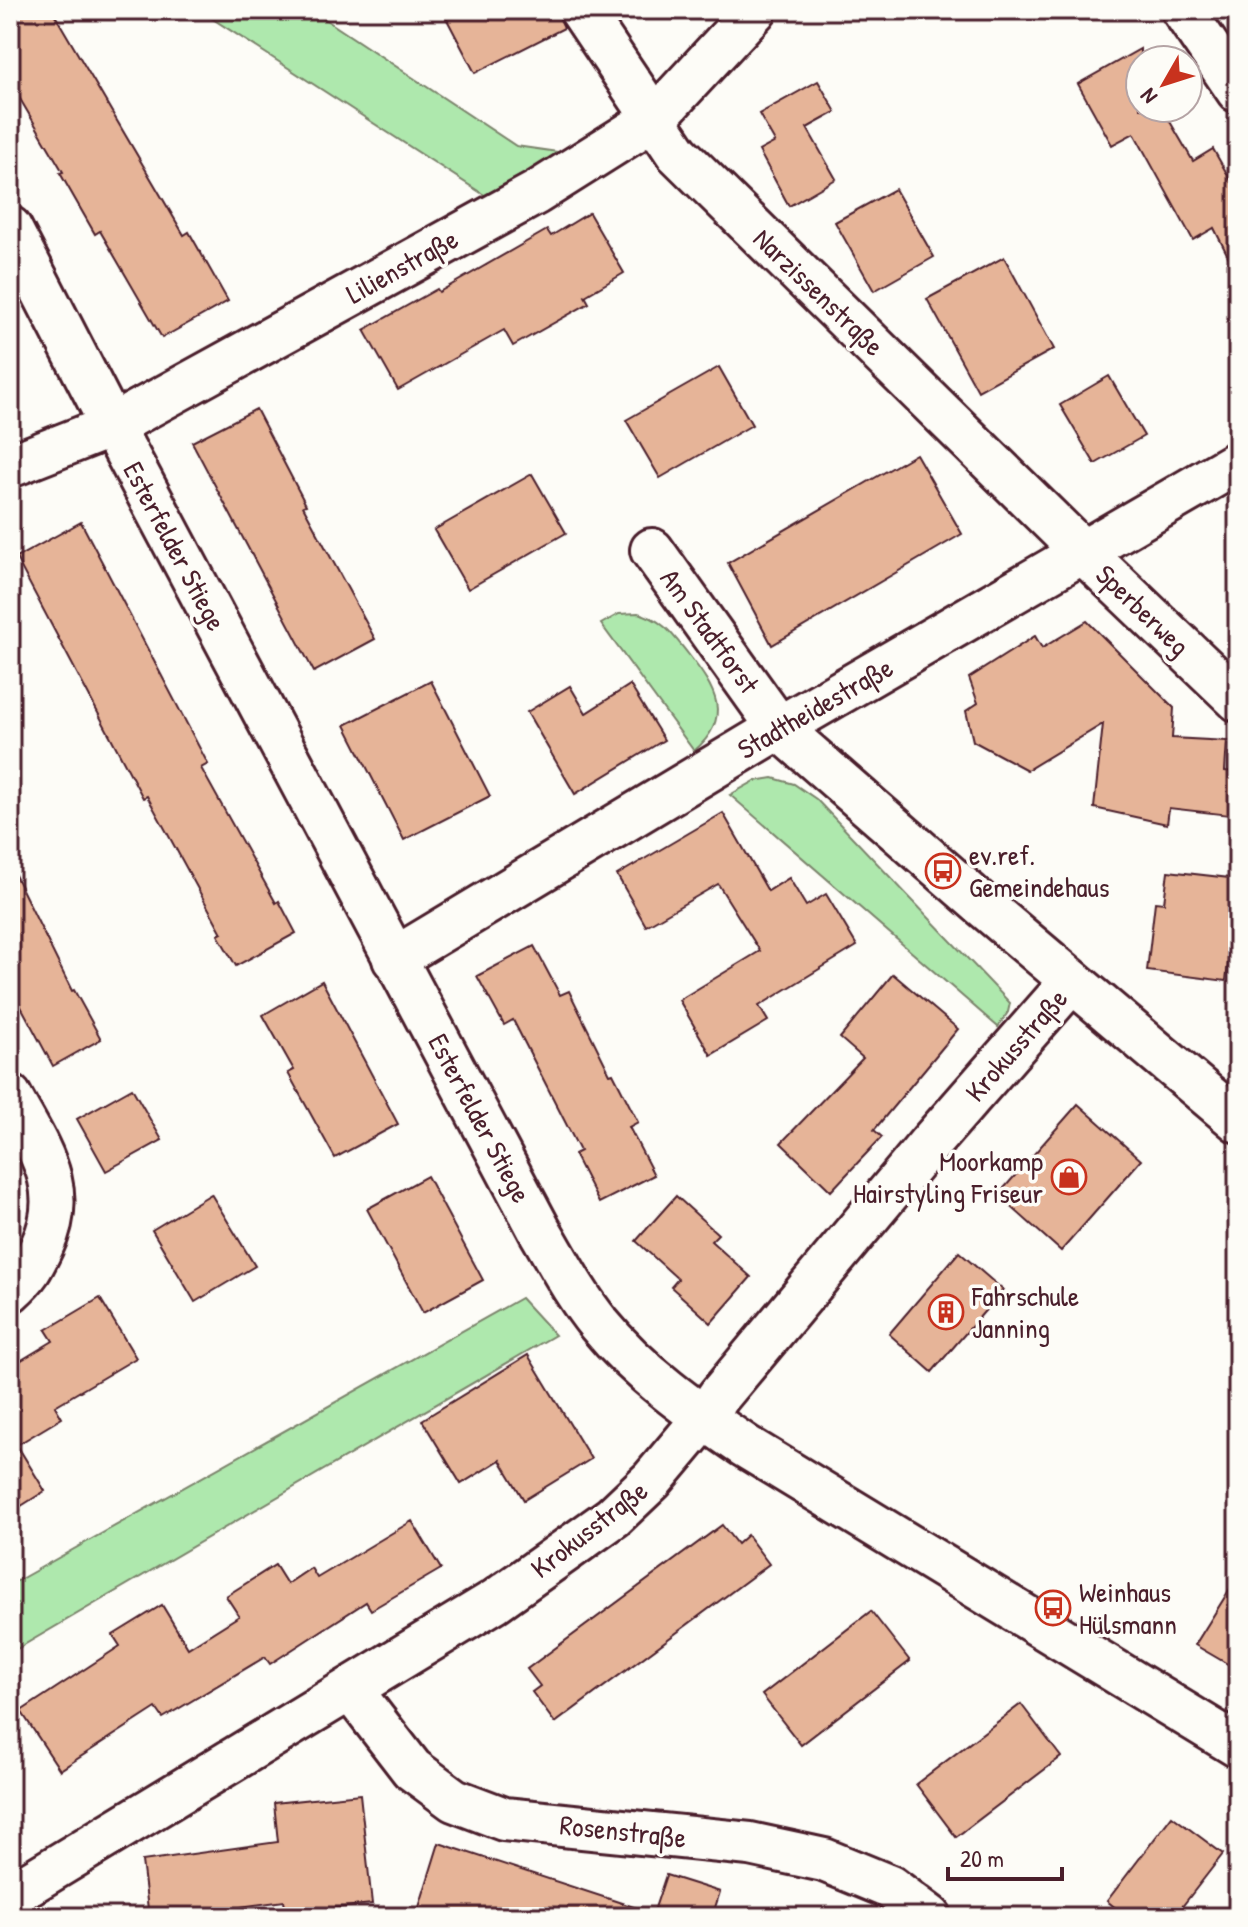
<svg xmlns="http://www.w3.org/2000/svg" width="1248" height="1927" viewBox="0 0 1248 1927" font-family="'Patrick Hand',sans-serif">
<style>
.green{fill:#aee8ad;stroke:#7c846c;stroke-width:2}
.building{fill:#e6b498;stroke:#4a1f2b;stroke-width:2}
.lines{fill:none;stroke-linecap:round;stroke-linejoin:round}
.minor-casing{stroke:#4a1f2b;stroke-width:48}
.minor{stroke:#fdfcf7;stroke-width:42}
.labels{text-anchor:middle;dominant-baseline:central;stroke-width:7;stroke-linejoin:round;paint-order:stroke}
.street-label{font-size:28px;fill:#4a1f2b;stroke:#fdfcf7}
.poi-label{font-size:28px;fill:#4a1f2b;stroke:#fdfcf7;text-anchor:start}
</style>
<rect width="100%" height="100%" fill="#fdfcf7"/>
<filter id="ink" filterUnits="userSpaceOnUse"><feTurbulence type="fractalNoise" baseFrequency=".0125" numOctaves="2"/><feDisplacementMap in="SourceGraphic" scale="16" xChannelSelector="R" yChannelSelector="G"/><feConvolveMatrix kernelMatrix="1 2 1 2 8 2 1 2 1" color-interpolation-filters="sRGB"/></filter>
<g filter="url(#ink)">
<!-- green -->
<g class="green">
<path d="M 199,10 L 311,10 L 516,146 L 593,157 L 506,209 Z"/>
<path d="M 638,613 C 664,620 673,635 689,655 C 715,689 734,717 694,751 L 601,624 L 619,614 Z"/>
<path d="M 773,778 L 794,784 L 816,799 L 1010,1003 L 1008,1012 L 998,1027 L 730,795 L 755,781 Z"/>
<path d="M 521,1298 L 555,1335 L 10,1653 L 10,1585 Z"/>
</g>
<!-- building -->
<g class="building">
<path d="M 10,10 L 52,10 L 184,235 L 189,232 L 228,301 L 162,338 L 100,231 L 95,234 L 60,173 L 63,172 L 10,82 Z"/>
<path d="M 442,10 L 557,10 L 564,28 L 475,73 Z"/>
<path d="M 1140,49 L 1140,108 L 1162,108 L 1193,161 L 1213,149 L 1238,193 L 1238,276 L 1214,228 L 1193,240 L 1134,133 L 1112,145 L 1078,84 Z"/>
<path d="M 818,81 L 836,112 L 807,128 L 836,179 L 789,206 L 759,151 L 775,142 L 759,114 Z"/>
<path d="M 895,189 L 934,257 L 874,291 L 835,222 Z"/>
<path d="M 589,213 L 624,273 L 585,296 L 589,303 L 513,346 L 504,330 L 398,390 L 364,330 L 437,289 L 439,292 L 547,230 L 551,236 Z"/>
<path d="M 1004,257 L 1054,349 L 978,391 L 927,299 Z"/>
<path d="M 719,367 L 752,425 L 660,478 L 626,420 Z"/>
<path d="M 1109,376 L 1144,436 L 1095,464 L 1060,405 Z"/>
<path d="M 256,409 L 306,505 L 303,506 L 375,639 L 314,672 L 192,442 Z"/>
<path d="M 916,454 L 962,534 L 772,645 L 728,563 Z"/>
<path d="M 532,474 L 566,533 L 468,589 L 434,530 Z"/>
<path d="M 81,522 L 208,764 L 201,768 L 276,903 L 279,901 L 296,933 L 236,966 L 218,935 L 222,933 L 147,796 L 143,798 L 16,558 Z"/>
<path d="M 1087,621 L 1174,708 L 1172,738 L 1227,741 L 1225,771 L 1238,772 L 1238,816 L 1169,808 L 1167,824 L 1094,808 L 1103,724 L 1027,770 L 973,741 L 966,711 L 978,703 L 969,678 L 1035,636 L 1042,648 Z"/>
<path d="M 431,681 L 490,796 L 404,840 L 345,725 Z"/>
<path d="M 630,685 L 664,740 L 575,794 L 527,712 L 570,686 L 586,713 Z"/>
<path d="M 723,813 L 768,891 L 789,878 L 806,906 L 826,894 L 857,946 L 759,1006 L 768,1021 L 711,1055 L 679,1000 L 760,951 L 718,884 L 646,926 L 617,875 Z"/>
<path d="M 10,865 L 72,991 L 74,990 L 101,1039 L 53,1066 L 10,986 Z"/>
<path d="M 1168,871 L 1238,879 L 1226,981 L 1147,971 L 1155,902 L 1164,903 Z"/>
<path d="M 534,946 L 560,995 L 569,991 L 610,1074 L 613,1073 L 638,1122 L 629,1127 L 654,1175 L 599,1203 L 574,1154 L 580,1151 L 513,1020 L 504,1025 L 477,976 Z"/>
<path d="M 893,974 L 958,1029 L 874,1130 L 882,1137 L 831,1191 L 781,1143 L 863,1058 L 840,1038 Z"/>
<path d="M 322,981 L 398,1124 L 335,1158 L 288,1073 L 294,1070 L 263,1015 Z"/>
<path d="M 132,1088 L 162,1140 L 106,1171 L 77,1119 Z"/>
<path d="M 1078,1104 L 1141,1160 L 1061,1251 L 998,1195 Z"/>
<path d="M 427,1176 L 483,1280 L 423,1313 L 367,1209 Z"/>
<path d="M 211,1194 L 255,1266 L 195,1302 L 152,1230 Z"/>
<path d="M 676,1196 L 718,1234 L 711,1241 L 751,1277 L 711,1323 L 671,1287 L 678,1279 L 636,1241 Z"/>
<path d="M 959,1252 L 1003,1290 L 932,1372 L 889,1334 Z"/>
<path d="M 100,1298 L 136,1358 L 55,1406 L 62,1418 L 17,1445 L 45,1491 L 10,1513 L 10,1367 L 53,1341 L 46,1330 Z"/>
<path d="M 528,1355 L 591,1459 L 524,1500 L 500,1460 L 461,1484 L 422,1420 Z"/>
<path d="M 412,1521 L 441,1569 L 371,1610 L 366,1602 L 270,1664 L 265,1657 L 163,1718 L 156,1708 L 60,1770 L 21,1711 L 120,1646 L 113,1635 L 162,1605 L 188,1648 L 239,1616 L 226,1596 L 275,1565 L 287,1584 L 311,1568 L 317,1578 Z"/>
<path d="M 722,1525 L 737,1544 L 747,1535 L 769,1564 L 555,1723 L 532,1692 L 540,1686 L 527,1669 Z"/>
<path d="M 1238,1576 L 1238,1670 L 1195,1645 Z"/>
<path d="M 871,1611 L 910,1661 L 801,1745 L 762,1695 Z"/>
<path d="M 1021,1704 L 1061,1757 L 956,1837 L 916,1784 Z"/>
<path d="M 360,1794 L 372,1904 L 286,1913 L 284,1901 L 204,1912 L 205,1917 L 149,1917 L 142,1861 L 278,1842 L 274,1803 Z"/>
<path d="M 1172,1816 L 1223,1854 L 1174,1917 L 1127,1917 L 1107,1901 Z"/>
<path d="M 439,1843 L 646,1911 L 645,1917 L 416,1917 Z"/>
<path d="M 666,1875 L 720,1892 L 712,1917 L 652,1917 Z"/>
</g>
<g class="lines">
<!-- minor casing -->
<g class="minor-casing">
<g id="minor">
<path d="M 581,10 L 677,153 L 1084,553 L 1238,700"/>
<path d="M 1183,10 L 1238,91"/>
<path d="M 10,228 L 112,426 L 540,1231 C 559,1263 576,1296 599,1324 C 639,1373 693,1411 745,1446 L 1238,1746"/>
<path d="M 10,466 L 112,426 L 536,193 L 655,118 L 755,10"/>
<path d="M 652,550 L 779,728 L 981,904 L 1238,1121"/>
<path d="M 394,959 L 779,728 L 1238,462"/>
<path d="M 10,1096 C 37,1147 70,1187 42,1246 C 32,1267 28,1275 10,1291"/>
<path d="M 351,1690 L 412,1769 L 454,1800 L 504,1819 L 750,1844 L 824,1860 L 890,1887 L 930,1917"/>
<path d="M 10,1895 L 495,1601 L 613,1517 L 652,1480 L 704,1418 L 719,1396 L 930,1143 L 1072,981"/>
</g>
</g>
<!-- minor -->
<use href="#minor" class="minor"/>
</g>
</g>
<!-- icons -->
<defs>
<g id="bus-ring" transform="scale(1.8)"><circle r="9.5" fill="#fdfcf7" stroke="#c8321e" stroke-width="1.5"/><path d="M-5-6H5V4H4V6H2V4H-2V6H-4V4H-5ZM-3.5-4V0h7V-4ZM-3.5 1.2v1.5H-2V1.2ZM2 1.2v1.5H3.5V1.2Z" fill="#c8321e"/></g>
<g id="shop-ring" transform="scale(1.8)"><circle r="9.5" fill="#fdfcf7" stroke="#c8321e" stroke-width="1.5"/><path d="M-5-2.5h2.3a2.7 3.5 0 0 1 5.4 0H5L5.5 6h-11ZM-1.5-2.5h3a1.5 2.3 0 0 0-3 0Z" fill="#c8321e"/></g>
<g id="building-ring" transform="scale(1.8)"><circle r="9.5" fill="#fdfcf7" stroke="#c8321e" stroke-width="1.5"/><path d="M-4-6H4V6H1V3H-1V6H-4ZM-2.5-4.3h1.7v1.8h-1.7ZM.8-4.3h1.7v1.8H.8ZM-2.5-1h1.7V.8h-1.7ZM.8-1h1.7V.8H.8Z" fill="#c8321e"/></g>
</defs>
<g fill-rule="evenodd">
<use href="#bus-ring" x="943" y="871"/>
<use href="#shop-ring" x="1069" y="1177"/>
<use href="#building-ring" x="946" y="1312"/>
<use href="#bus-ring" x="1053" y="1608"/>
</g>
<g class="labels">
<!-- street labels -->
<g class="street-label">
<text transform="translate(402 266) rotate(-29)">Lilienstraße</text>
<text transform="translate(819 292) rotate(44)">Narzissenstraße</text>
<text transform="translate(175 546) rotate(62)">Esterfelder Stiege</text>
<text transform="translate(1143 610) rotate(44)">Sperberweg</text>
<text transform="translate(710 631) rotate(54)">Am Stadtforst</text>
<text transform="translate(815 708) rotate(-30)">Stadtheidestraße</text>
<text transform="translate(1016 1045) rotate(-49)">Krokusstraße</text>
<text transform="translate(480 1118) rotate(62)">Esterfelder Stiege</text>
<text transform="translate(589 1529) rotate(-38)">Krokusstraße</text>
<text transform="translate(623 1831) rotate(6)">Rosenstraße</text>
</g>
<!-- poi labels -->
<g class="poi-label">
<text x="969" y="855">ev.ref.<tspan x="969" dy="32">Gemeindehaus</tspan></text>
<text x="1043" y="1161" text-anchor="end">Moorkamp<tspan x="1043" dy="32">Hairstyling Friseur</tspan></text>
<text x="972" y="1296">Fahrschule<tspan x="972" dy="32">Janning</tspan></text>
<text x="1079" y="1592">Weinhaus<tspan x="1079" dy="32">Hülsmann</tspan></text>
</g>
</g>
<!-- margin -->
<rect width="1248" height="1927" fill="none" stroke="#fdfcf7" stroke-width="40"/>
<rect x="20" y="20" width="1208" height="1887" fill="none" stroke="#4a1f2b" stroke-width="3" filter="url(#ink)"/>
<!-- north arrow -->
<g transform="translate(1164 84) rotate(231)"><circle r="38" fill="#fdfcf7" stroke="#b5a4a5" stroke-width="2"/>
<path d="M0-6L14 30L0 20L-14 30Z" fill="#c8321e"/>
<text y="-12" font-size="22" font-weight="bold" text-anchor="middle" fill="#4a1f2b">N</text>
</g>
<!-- scale -->
<path d="M948 1867v12h114v-12" fill="none" stroke="#4a1f2b" stroke-width="4"/>
<text x="960" y="1867" font-size="24" fill="#4a1f2b" stroke="#fdfcf7" stroke-width="6" paint-order="stroke">20 m</text>
</svg>
